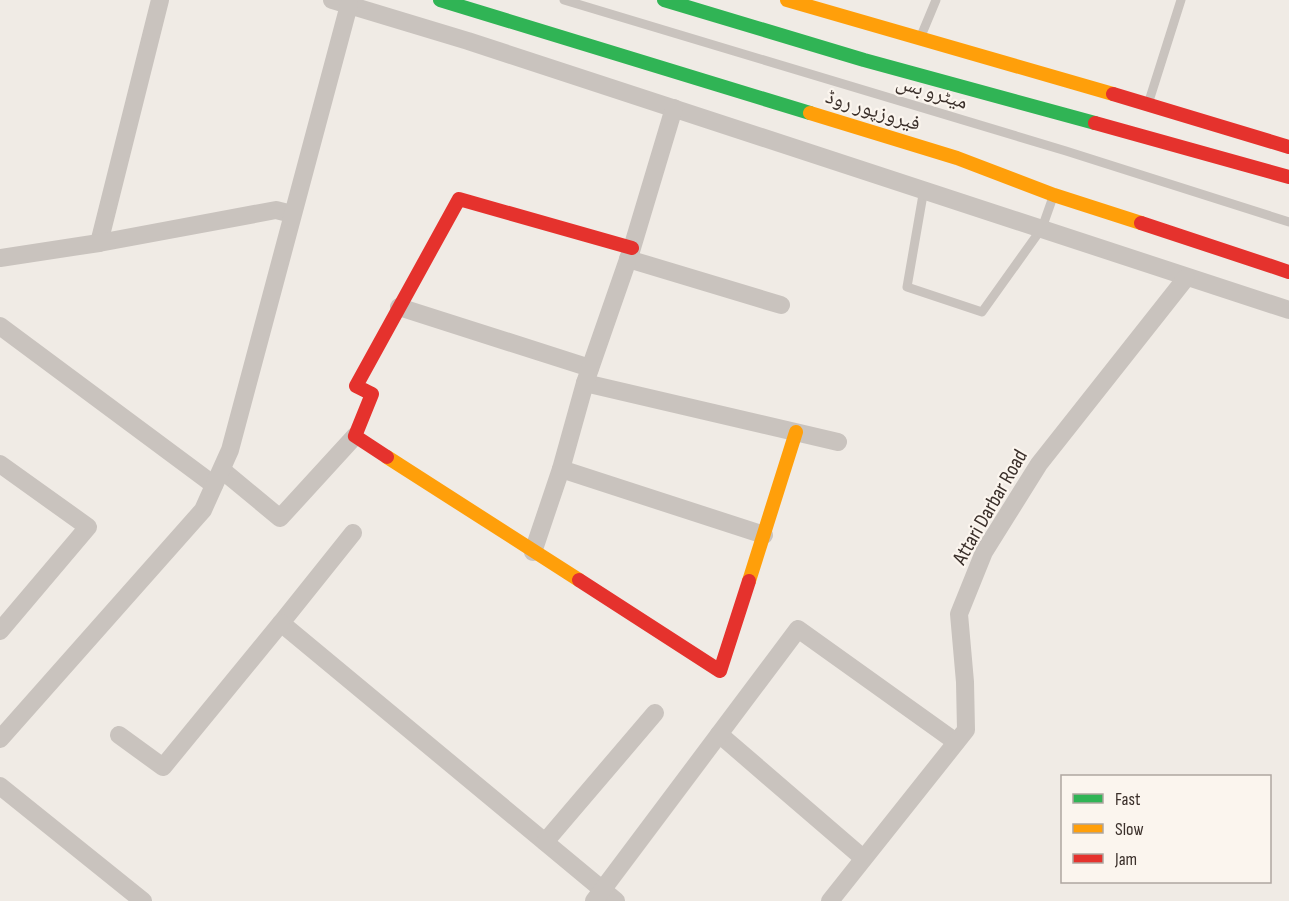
<svg xmlns="http://www.w3.org/2000/svg" width="1289" height="901" viewBox="0 0 1289 901" font-family="'Sofia Sans Condensed','Noto Naskh Arabic',sans-serif">
<style>
.lines{fill:none;stroke-linecap:round;stroke-linejoin:round}
.lane{stroke:#c9c3be;stroke-width:9}
.street{stroke:#c9c3be;stroke-width:18}
.fast{stroke:#30b455;stroke-width:14}
.slow{stroke:#ff9f0a;stroke-width:14}
.jam{stroke:#e5322d;stroke-width:14}
.labels{text-anchor:middle;dominant-baseline:central;stroke-width:4.5;stroke-linejoin:round;paint-order:stroke}
.street-label{font-size:21px;fill:#3b302b;stroke:#fbf5ee}
</style>
<rect width="100%" height="100%" fill="#f0ebe5"/>
<g class="lines">
<!-- lane -->
<g class="lane">
<path d="M 564,0 L 1066,151 L 1289,222"/>
<path d="M 921,36 L 936,0"/>
<path d="M 1149,101 L 1181,0"/>
<path d="M 924,189 L 907,287 L 982,312 L 1042,228 L 1053,197"/>
</g>
<!-- street -->
<g class="street">
<path d="M 332,0 L 468,41 L 1289,310"/>
<path d="M 99,243 L 160,0"/>
<path d="M 0,258 L 99,243 L 276,210 L 292,214"/>
<path d="M 628,259 L 781,305"/>
<path d="M 399,307 L 590,368"/>
<path d="M 0,326 L 214,485"/>
<path d="M 585,383 L 838,442"/>
<path d="M 0,464 L 88,527 L 0,631"/>
<path d="M 561,469 L 764,535"/>
<path d="M 222,470 L 280,518 L 355,436"/>
<path d="M 353,533 L 281,623 L 616,901"/>
<path d="M 533,552 L 561,469 L 585,383 L 632,248 L 674,108"/>
<path d="M 719,734 L 863,858"/>
<path d="M 119,735 L 163,767 L 281,623"/>
<path d="M 0,739 L 203,510 L 230,450 L 349,5"/>
<path d="M 0,786 L 143,901"/>
<path d="M 545,842 L 655,713"/>
<path d="M 594,901 L 798,629 L 956,742"/>
<path d="M 830,901 L 966,730 L 965,682 L 959,614 L 984,552 L 1039,464 L 1186,278"/>
</g>
<!-- fast -->
<g class="fast">
<path d="M 440,0 L 810,113"/>
<path d="M 664,0 L 864,60 L 1095,123"/>
</g>
<!-- slow -->
<g class="slow">
<path d="M 787,0 L 1113,94"/>
<path d="M 810,113 L 957,158 L 1054,195 L 1141,223"/>
<path d="M 387,457 L 579,580"/>
<path d="M 749,581 L 796,432"/>
</g>
<!-- jam -->
<g class="jam">
<path d="M 1113,94 L 1289,147"/>
<path d="M 1095,123 L 1289,177"/>
<path d="M 1141,223 L 1289,272"/>
<path d="M 387,457 L 355,436 L 372,394 L 356,386 L 459,199 L 632,248"/>
<path d="M 579,580 L 720,671 L 749,581"/>
</g>
</g>
<g class="labels">
<!-- street labels -->
<g class="street-label">
<text transform="translate(932 92) rotate(17)">میٹرو بس</text>
<text transform="translate(873 110) rotate(17)">فیروزپور روڈ</text>
<text transform="translate(990 507) rotate(-60)">Attari Darbar Road</text>
</g>
</g>
<!-- legend -->
<rect x="1061" y="775" width="210" height="108" fill="#fbf5ee" stroke="#aea6a0" stroke-width="1.5"/>
<rect x="1073" y="794" width="30" height="9" fill="#30b455" stroke="#aea6a0" stroke-width="1.5"/>
<text x="1115" y="805" font-size="18" fill="#3b302b">Fast</text>
<rect x="1073" y="824" width="30" height="9" fill="#ff9f0a" stroke="#aea6a0" stroke-width="1.5"/>
<text x="1115" y="835" font-size="18" fill="#3b302b">Slow</text>
<rect x="1073" y="854" width="30" height="9" fill="#e5322d" stroke="#aea6a0" stroke-width="1.5"/>
<text x="1115" y="865" font-size="18" fill="#3b302b">Jam</text>
</svg>
